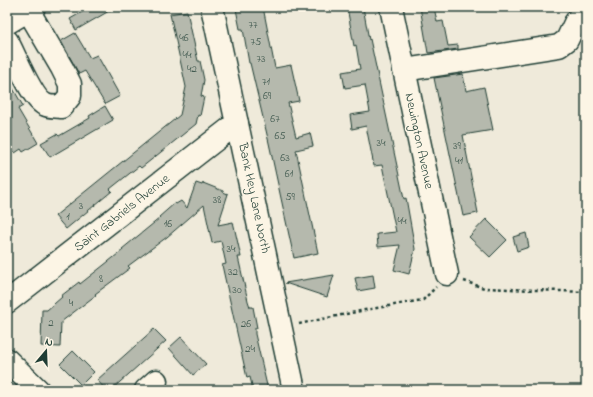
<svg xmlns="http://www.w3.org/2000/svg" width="593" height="397" viewBox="0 0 593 397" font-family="'Indie Flower',sans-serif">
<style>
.building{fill:#b5b9ad;stroke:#1f3d34}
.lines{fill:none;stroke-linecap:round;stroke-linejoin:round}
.minor-casing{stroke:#1f3d34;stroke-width:25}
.highway-casing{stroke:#1f3d34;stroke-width:25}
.path{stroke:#1f3d34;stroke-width:2.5;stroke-dasharray:3 3;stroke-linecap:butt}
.minor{stroke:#fcf5e5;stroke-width:22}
.highway{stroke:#fcf5e5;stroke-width:22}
.labels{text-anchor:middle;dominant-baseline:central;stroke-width:3;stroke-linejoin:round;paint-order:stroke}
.number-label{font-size:11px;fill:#445c52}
.street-label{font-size:13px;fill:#1f3d34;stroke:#fcf5e5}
</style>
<rect width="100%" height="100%" fill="#efeada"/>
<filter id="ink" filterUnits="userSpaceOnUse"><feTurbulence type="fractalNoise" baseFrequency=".025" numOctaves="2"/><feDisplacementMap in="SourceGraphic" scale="8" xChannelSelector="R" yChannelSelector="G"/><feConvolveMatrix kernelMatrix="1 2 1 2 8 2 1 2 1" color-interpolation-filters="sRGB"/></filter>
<g filter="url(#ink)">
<!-- building -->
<g class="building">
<path d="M 91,7 L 116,7 L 76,30 L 70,19 Z"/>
<path d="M 240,7 L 263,7 L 275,68 L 291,65 L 299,101 L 288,103 L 296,137 L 310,133 L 313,146 L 296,150 L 318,253 L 294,258 L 269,143 L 250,63 L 249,63 L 243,29 L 240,29 L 236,9 L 240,8 Z"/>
<path d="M 347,7 L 363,7 L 369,40 L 370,39 L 404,199 L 406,198 L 415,249 L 409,274 L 394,270 L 400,245 L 378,247 L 377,234 L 396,232 L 382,165 L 374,166 L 366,126 L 352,129 L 350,115 L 370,112 L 365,85 L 345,88 L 342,72 L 360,69 L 356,45 L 354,46 Z"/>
<path d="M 420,7 L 434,7 L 437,22 L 443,21 L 448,46 L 458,45 L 458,49 L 428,53 Z"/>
<path d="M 187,11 L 198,61 L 200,61 L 204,80 L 201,96 L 204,97 L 200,116 L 198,115 L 196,124 L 141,168 L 139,166 L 110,189 L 112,191 L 66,229 L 55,216 L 180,115 L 186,87 L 170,14 Z"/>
<path d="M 75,33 L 90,58 L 97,55 L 120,96 L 105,104 L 85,71 L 79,74 L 61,41 Z"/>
<path d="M 463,74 L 466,91 L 484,87 L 493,130 L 463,135 L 478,213 L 463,216 L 434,78 Z"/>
<path d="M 7,78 L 23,106 L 18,109 L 38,143 L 23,152 L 21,149 L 15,153 L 7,138 Z"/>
<path d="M 105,106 L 113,120 L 50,157 L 41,143 L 57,134 L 59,136 L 90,118 L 89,116 Z"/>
<path d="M 196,183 L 202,185 L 203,183 L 223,191 L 223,192 L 228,194 L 218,225 L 233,222 L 234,226 L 241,257 L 238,257 L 248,301 L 250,307 L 253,307 L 257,328 L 255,328 L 255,334 L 268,390 L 253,390 L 250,377 L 247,378 L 222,265 L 226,264 L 221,241 L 212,243 L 204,205 L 167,237 L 128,266 L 130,268 L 95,294 L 96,295 L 61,322 L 60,347 L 41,346 L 42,310 L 47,310 L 62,297 L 61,296 L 79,282 L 80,284 L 123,250 L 122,249 L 160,218 L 159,217 L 175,203 L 176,204 L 181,201 L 187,208 Z"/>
<path d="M 486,219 L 507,240 L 490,257 L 469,237 Z"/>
<path d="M 526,233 L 529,247 L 517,251 L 513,237 Z"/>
<path d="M 334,275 L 327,297 L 285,283 Z"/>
<path d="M 373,275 L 375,288 L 358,291 L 355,278 Z"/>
<path d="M 154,329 L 166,341 L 111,390 L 106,390 L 97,380 Z"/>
<path d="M 181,337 L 206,364 L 193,375 L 169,348 Z"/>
<path d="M 73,351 L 94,372 L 81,385 L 60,364 Z"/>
</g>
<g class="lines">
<!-- minor casing -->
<g class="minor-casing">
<g id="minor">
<path d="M 212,7 L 294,390"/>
<path d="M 391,7 L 447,274"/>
<path d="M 7,23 L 34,7"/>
<path d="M 7,41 C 15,55 32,100 46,105 C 50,107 57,106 61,107 L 70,96 L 70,84 L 62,68 L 28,10"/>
<path d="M 404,70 L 559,46 L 567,40 L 575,23 L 586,7"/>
<path d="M 7,302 L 237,123"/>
<path d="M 146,390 L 156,381"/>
</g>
</g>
<!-- highway casing -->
<g class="highway-casing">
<path id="highway" d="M 7,360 L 38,390"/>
</g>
<!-- path -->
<g class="path">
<path d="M 464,281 L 484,288 L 586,292"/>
<path d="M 299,324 L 365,310 L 423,300 L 436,287"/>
</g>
<!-- minor -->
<use href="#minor" class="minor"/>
<!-- highway -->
<use href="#highway" class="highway"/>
</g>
</g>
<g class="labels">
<!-- number labels -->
<g class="number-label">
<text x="253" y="25">77</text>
<text x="184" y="38">46</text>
<text x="256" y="42">75</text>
<text x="187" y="55">44</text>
<text x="261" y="59">73</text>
<text x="192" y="69">42</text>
<text x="266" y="82">71</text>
<text x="267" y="96">69</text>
<text x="275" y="119">67</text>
<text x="280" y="136">65</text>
<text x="381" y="143">34</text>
<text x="457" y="146">39</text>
<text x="285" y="158">63</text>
<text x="459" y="161">41</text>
<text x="289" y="174">61</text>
<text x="290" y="197">59</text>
<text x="217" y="200">38</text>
<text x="81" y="206">3</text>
<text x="68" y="217">1</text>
<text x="402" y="221">44</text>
<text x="168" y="224">16</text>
<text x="231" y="249">34</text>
<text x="233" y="272">32</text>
<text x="101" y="279">8</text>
<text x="237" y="290">30</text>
<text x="71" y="303">4</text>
<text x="51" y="323">2</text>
<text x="246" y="324">26</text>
<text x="250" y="349">24</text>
</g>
<!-- street labels -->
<g class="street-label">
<text transform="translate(419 141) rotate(78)">Newington Avenue</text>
<text transform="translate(254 198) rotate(78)">Bank Hey Lane North</text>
<text transform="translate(122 213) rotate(-38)">Saint Gabriels Avenue</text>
</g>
</g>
<!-- margin -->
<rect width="593" height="397" fill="none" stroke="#fcf5e5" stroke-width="24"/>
<rect x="12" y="12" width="569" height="373" fill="none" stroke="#1f3d34" stroke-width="1.5" filter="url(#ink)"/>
<!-- north arrow -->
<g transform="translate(46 351) rotate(19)" stroke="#fcf5e5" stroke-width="3" paint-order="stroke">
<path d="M0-3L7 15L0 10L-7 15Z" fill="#1f3d34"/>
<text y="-6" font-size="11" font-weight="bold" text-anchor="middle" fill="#1f3d34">N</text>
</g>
</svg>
